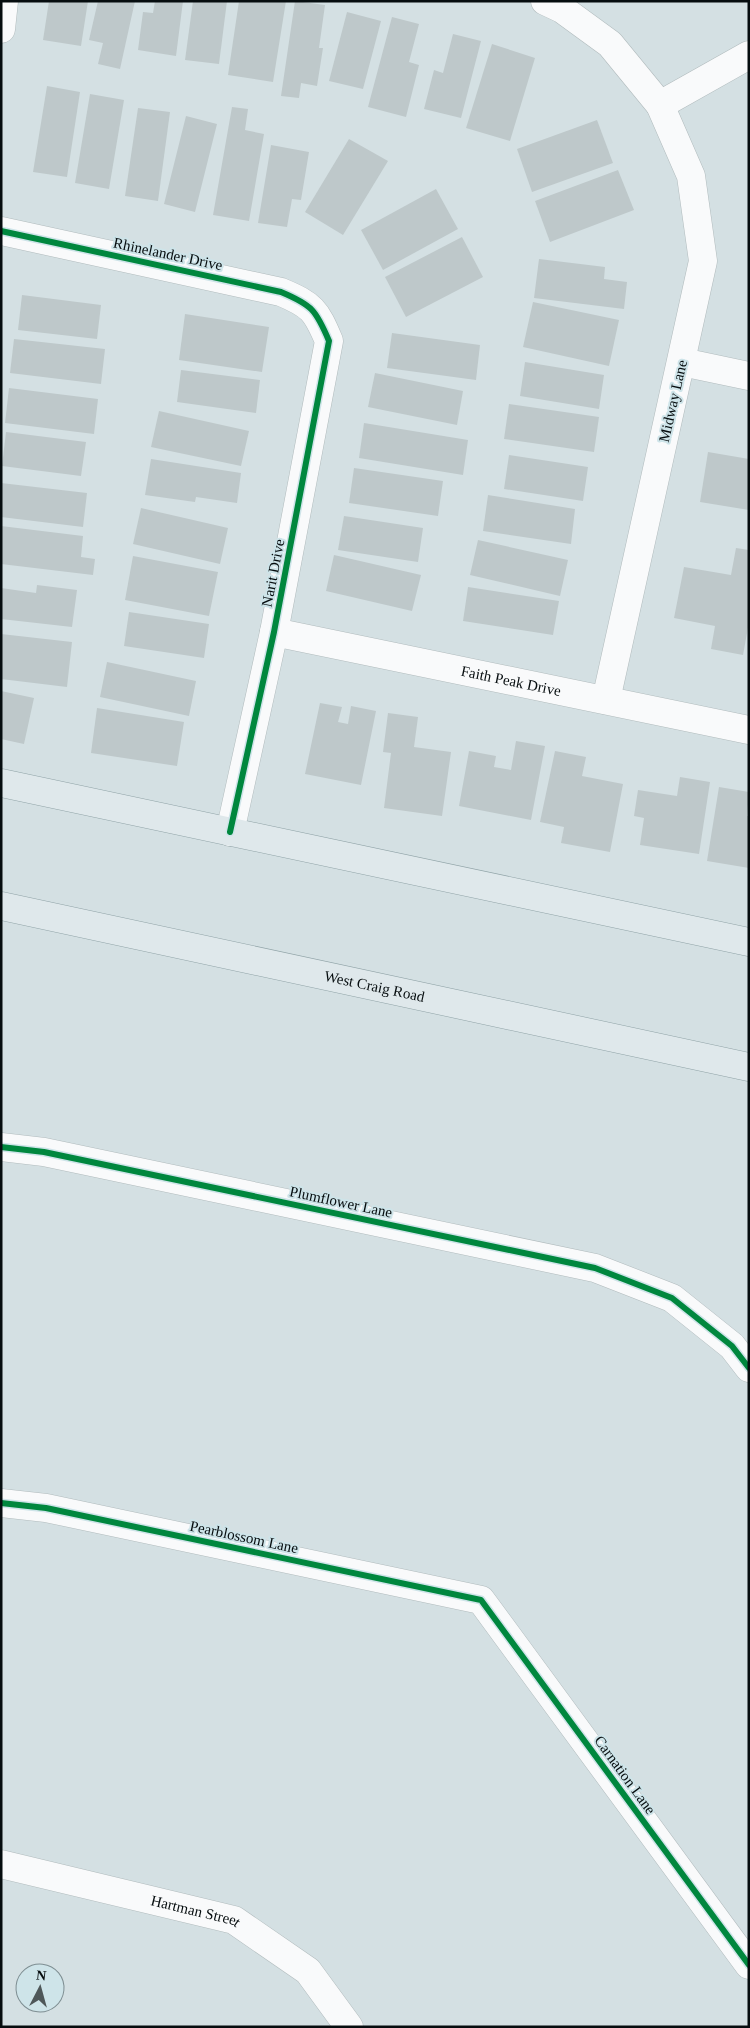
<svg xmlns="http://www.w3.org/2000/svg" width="750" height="2028" viewBox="0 0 750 2028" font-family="'Times New Roman',serif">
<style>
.building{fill:#bec8ca}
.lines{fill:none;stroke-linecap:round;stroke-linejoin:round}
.minor-casing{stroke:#b1bbbd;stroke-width:29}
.major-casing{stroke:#90a3a7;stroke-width:29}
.minor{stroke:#f9fafb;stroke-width:28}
.major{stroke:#dfe8eb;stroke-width:28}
.cycleway-casing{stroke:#cee4e9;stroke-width:9}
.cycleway{stroke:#00873e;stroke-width:6}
.labels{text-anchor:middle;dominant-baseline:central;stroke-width:4;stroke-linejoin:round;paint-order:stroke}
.street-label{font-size:15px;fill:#060d0f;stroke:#cee4e9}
</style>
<rect width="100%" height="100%" fill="#d4e0e3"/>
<!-- building -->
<g class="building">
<path d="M 49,1 L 88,1 L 81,46 L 43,40 Z"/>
<path d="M 98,1 L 135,1 L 120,69 L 98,64 L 103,43 L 89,40 Z"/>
<path d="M 155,1 L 183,1 L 176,56 L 138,50 L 143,12 L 153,13 Z"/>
<path d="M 193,1 L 227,1 L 219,64 L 185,60 Z"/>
<path d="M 239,1 L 286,1 L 273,82 L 228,75 Z"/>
<path d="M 295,1 L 325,5 L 319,48 L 323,48 L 317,86 L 301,83 L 299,98 L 281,96 Z"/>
<path d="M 347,12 L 381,21 L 363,89 L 329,81 Z"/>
<path d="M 392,17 L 419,24 L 409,62 L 419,65 L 406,117 L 368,107 Z"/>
<path d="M 453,34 L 481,41 L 461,118 L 424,109 L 434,70 L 443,73 Z"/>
<path d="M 492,44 L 535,58 L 510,141 L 466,128 Z"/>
<path d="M 47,86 L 80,92 L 67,177 L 33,172 Z"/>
<path d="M 90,94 L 124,100 L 109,189 L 75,183 Z"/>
<path d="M 232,107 L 248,109 L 245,130 L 264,134 L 249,221 L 213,215 Z"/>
<path d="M 138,108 L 170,112 L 158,201 L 125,196 Z"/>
<path d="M 186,116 L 217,124 L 195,212 L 164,204 Z"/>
<path d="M 597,120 L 613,163 L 532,192 L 517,149 Z"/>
<path d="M 349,139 L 388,161 L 343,235 L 305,212 Z"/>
<path d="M 271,145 L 309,152 L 301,200 L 292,199 L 287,227 L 258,223 Z"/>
<path d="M 618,170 L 634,210 L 550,242 L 535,201 Z"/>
<path d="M 436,189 L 458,229 L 383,270 L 361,230 Z"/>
<path d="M 462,237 L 483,277 L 406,317 L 385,277 Z"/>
<path d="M 539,259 L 605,267 L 604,279 L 627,282 L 624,309 L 534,298 Z"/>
<path d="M 22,295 L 101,305 L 97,339 L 18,330 Z"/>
<path d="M 533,302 L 619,320 L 609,366 L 523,347 Z"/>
<path d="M 185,314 L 269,327 L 262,372 L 179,360 Z"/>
<path d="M 392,333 L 480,345 L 476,380 L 387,368 Z"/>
<path d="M 14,339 L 105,349 L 101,384 L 10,373 Z"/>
<path d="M 525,362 L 604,375 L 599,409 L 520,396 Z"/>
<path d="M 181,370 L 260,380 L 256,413 L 177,402 Z"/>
<path d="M 375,373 L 463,391 L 457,425 L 368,407 Z"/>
<path d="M 9,388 L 98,399 L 94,434 L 5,423 Z"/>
<path d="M 509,404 L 599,417 L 594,452 L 504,439 Z"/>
<path d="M 159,411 L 249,431 L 241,466 L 151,447 Z"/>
<path d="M 364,423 L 468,440 L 463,475 L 359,458 Z"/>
<path d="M 6,432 L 86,442 L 81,476 L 2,466 Z"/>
<path d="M 708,452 L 749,459 L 749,510 L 700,502 Z"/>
<path d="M 509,455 L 588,467 L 583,501 L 504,489 Z"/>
<path d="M 151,459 L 241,473 L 237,503 L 196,497 L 195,502 L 145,495 Z"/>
<path d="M 354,468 L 443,481 L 438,516 L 349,503 Z"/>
<path d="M 1,483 L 87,493 L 83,527 L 1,517 Z"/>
<path d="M 488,495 L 575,509 L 571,544 L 483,531 Z"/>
<path d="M 141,508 L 228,528 L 220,564 L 133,544 Z"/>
<path d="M 344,516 L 423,528 L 418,562 L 338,550 Z"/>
<path d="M 1,526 L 83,536 L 81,557 L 95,559 L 93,575 L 1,564 Z"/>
<path d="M 478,540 L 568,560 L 560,596 L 470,575 Z"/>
<path d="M 736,548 L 749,550 L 749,622 L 743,655 L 711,649 L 715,626 L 674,618 L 684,567 L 731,575 Z"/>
<path d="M 334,555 L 421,575 L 412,611 L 326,591 Z"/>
<path d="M 133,556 L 218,572 L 209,616 L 125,600 Z"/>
<path d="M 37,585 L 77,590 L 72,627 L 1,619 L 1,588 L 36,593 Z"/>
<path d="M 468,587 L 559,601 L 553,635 L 463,621 Z"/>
<path d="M 129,612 L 209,624 L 204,658 L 124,646 Z"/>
<path d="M 1,634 L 72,642 L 67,687 L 1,679 Z"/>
<path d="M 107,662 L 196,681 L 189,716 L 100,697 Z"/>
<path d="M 1,691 L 34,698 L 24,744 L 1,739 Z"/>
<path d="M 320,703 L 342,707 L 338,722 L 348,724 L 351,706 L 376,711 L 361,785 L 305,774 Z"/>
<path d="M 97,708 L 184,722 L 177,766 L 91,753 Z"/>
<path d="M 388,713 L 418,717 L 414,747 L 451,752 L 442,816 L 384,808 L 391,753 L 383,752 Z"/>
<path d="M 516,741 L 545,746 L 531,820 L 459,806 L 469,751 L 496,756 L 494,767 L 511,770 Z"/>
<path d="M 555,751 L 586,757 L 582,776 L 623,784 L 610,852 L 561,843 L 564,827 L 540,822 Z"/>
<path d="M 680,777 L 710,782 L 699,854 L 640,845 L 644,818 L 634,816 L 638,790 L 677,796 Z"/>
<path d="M 719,787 L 749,792 L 747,816 L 749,816 L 749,868 L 707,861 Z"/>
</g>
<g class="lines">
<!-- minor casing -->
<g class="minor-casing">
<g id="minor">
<path d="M 545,1 L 562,9 L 610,44 L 660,105 L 691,176 L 703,261 L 606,700"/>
<path d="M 1,29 L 4,1"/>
<path d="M 660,105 L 749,55"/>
<path d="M 1,231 L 281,292 C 312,305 316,310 329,341 L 274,632 L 230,832"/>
<path d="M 682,362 L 749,376"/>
<path id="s1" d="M 274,632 L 749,730"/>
<path d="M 1,1147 L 44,1152 L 595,1268 L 672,1298 L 732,1346 L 749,1368"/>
<path d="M 1,1503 L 46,1508 L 481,1600 L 749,1965"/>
<path id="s2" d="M 1,1864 L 234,1920 L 308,1971 L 349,2027"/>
</g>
</g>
<!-- major casing -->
<g class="major-casing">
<g id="major">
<path d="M 1,783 L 749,942"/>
<path id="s3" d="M 1,906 L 749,1067"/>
</g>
</g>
<!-- minor -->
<use href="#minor" class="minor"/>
<!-- major -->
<use href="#major" class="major"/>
<!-- cycleway casing -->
<g class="cycleway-casing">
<g id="cycleway">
<path d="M 1,231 L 281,292 C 312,305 316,310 329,341 L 274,632 L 230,832"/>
<path d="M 1,1147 L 44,1152 L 595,1268 L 672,1298 L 732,1346 L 749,1368"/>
<path d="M 1,1503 L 46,1508 L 481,1600 L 749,1965"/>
</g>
</g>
<!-- cycleway -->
<use href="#cycleway" class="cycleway"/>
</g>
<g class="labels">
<!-- street labels -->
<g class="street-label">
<text transform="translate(168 254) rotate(12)">Rhinelander Drive</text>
<text transform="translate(673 401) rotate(-77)">Midway Lane</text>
<text transform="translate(273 573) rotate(-79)">Narit Drive</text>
<text stroke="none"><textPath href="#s1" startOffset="242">Faith Peak Drive</textPath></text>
<text stroke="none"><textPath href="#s3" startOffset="382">West Craig Road</textPath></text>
<text transform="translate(341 1202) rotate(12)">Plumflower Lane</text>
<text transform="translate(244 1537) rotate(12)">Pearblossom Lane</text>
<text transform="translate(625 1775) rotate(54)">Carnation Lane</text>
<text stroke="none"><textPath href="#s2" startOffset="200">Hartman Street</textPath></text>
</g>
</g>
<!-- border -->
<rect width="750" height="2028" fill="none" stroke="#060d0f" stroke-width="5"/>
<!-- north arrow -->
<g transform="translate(40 1988) rotate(6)"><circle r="24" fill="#cee4e9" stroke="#7e8e92"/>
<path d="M0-4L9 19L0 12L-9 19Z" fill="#4e5759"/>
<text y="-8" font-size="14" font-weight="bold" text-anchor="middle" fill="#060d0f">N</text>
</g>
</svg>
